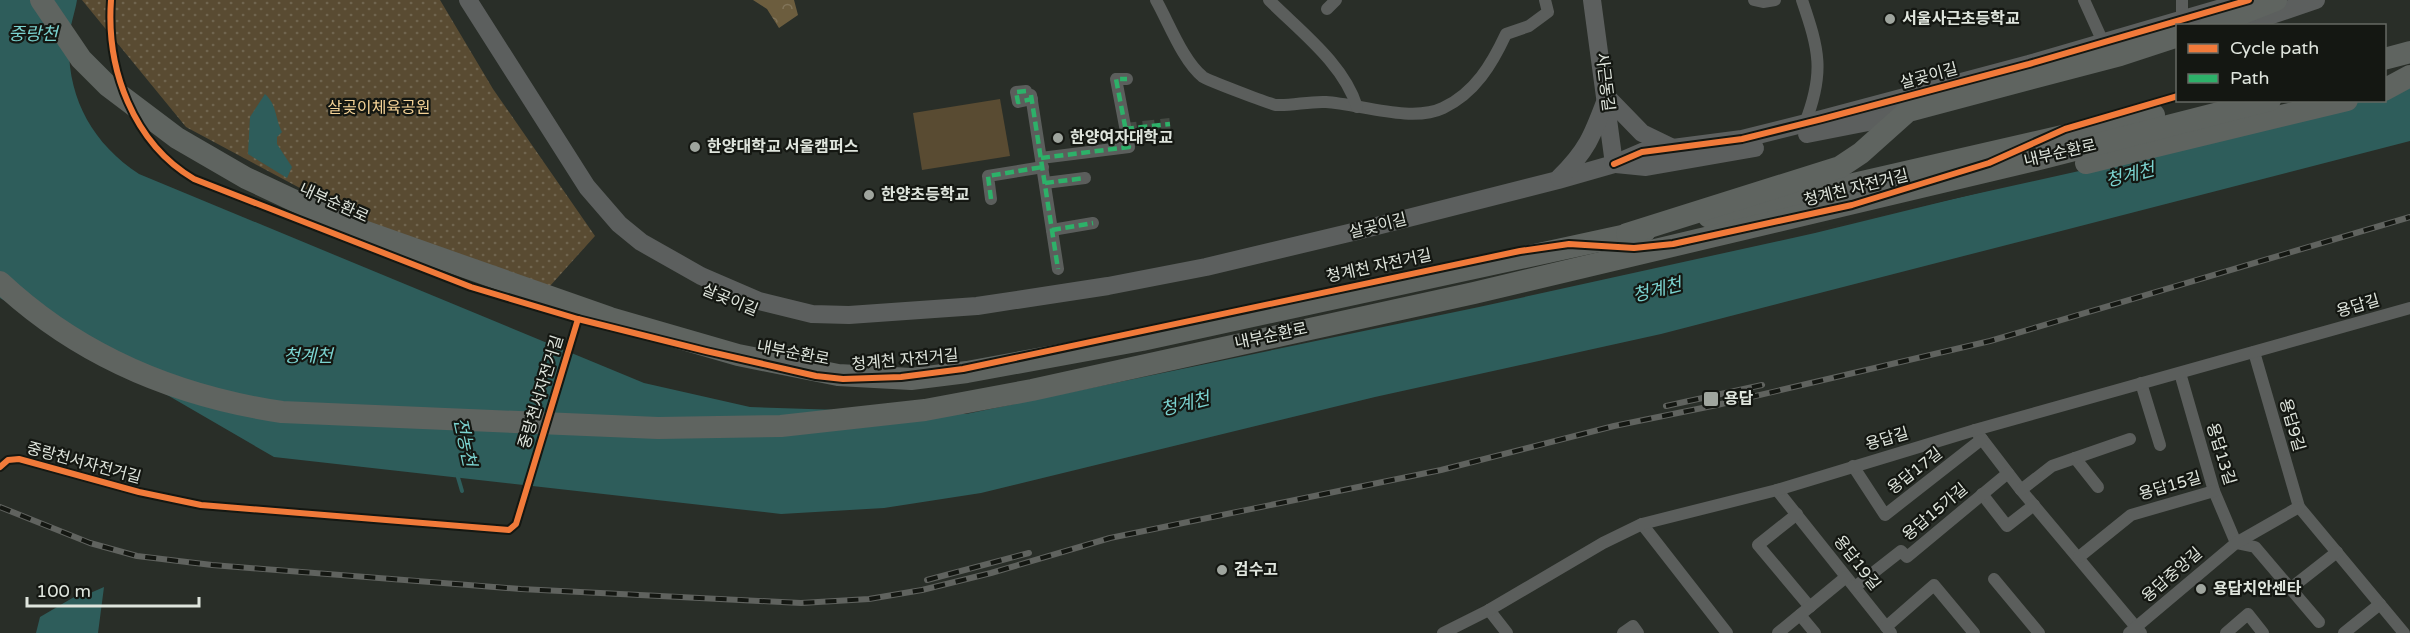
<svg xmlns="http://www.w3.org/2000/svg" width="2410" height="633" viewBox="0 0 2410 633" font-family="'Varela Round','Noto Sans KR',sans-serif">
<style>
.grass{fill:#594b32}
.forest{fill:url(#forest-crowns)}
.park{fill:url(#park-dots)}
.water{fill:#2e5d5b}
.pier{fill:#292e28}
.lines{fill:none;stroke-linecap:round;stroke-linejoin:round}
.stream{stroke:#2e5d5b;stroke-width:4}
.street-tunnel{stroke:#444943;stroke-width:12;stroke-dasharray:12 6;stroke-linecap:butt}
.street{stroke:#5b5e5c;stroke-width:12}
.secondary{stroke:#5c5f5e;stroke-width:18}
.highway{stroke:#5f6460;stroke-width:22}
.rail-casing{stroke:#60635f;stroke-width:6}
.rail{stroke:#141712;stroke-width:4;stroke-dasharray:11;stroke-linecap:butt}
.highway-bridge{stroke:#5f6460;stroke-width:22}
.quiet{stroke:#2db169;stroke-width:4.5;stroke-dasharray:9 4.5;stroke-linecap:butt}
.cycleway-casing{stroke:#141712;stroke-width:10}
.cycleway{stroke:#f17a3a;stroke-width:6}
.poi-dot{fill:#9fa59e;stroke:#141712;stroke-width:2}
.labels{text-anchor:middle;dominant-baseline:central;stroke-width:4.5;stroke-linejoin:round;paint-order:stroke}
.poi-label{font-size:16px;font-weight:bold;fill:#dfe5dd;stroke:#141712;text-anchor:start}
.street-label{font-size:16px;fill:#dfe5dd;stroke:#141712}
.park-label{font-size:16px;fill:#f5d397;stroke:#141712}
.water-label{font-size:18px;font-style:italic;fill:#7bd3d0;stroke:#141712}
</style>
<defs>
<pattern id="forest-crowns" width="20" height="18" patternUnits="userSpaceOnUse" patternTransform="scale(1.5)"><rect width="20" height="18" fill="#6c5d3e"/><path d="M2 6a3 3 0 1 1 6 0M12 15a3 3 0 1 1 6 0" fill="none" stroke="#817459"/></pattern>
<pattern id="park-dots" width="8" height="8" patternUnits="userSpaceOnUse" patternTransform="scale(1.5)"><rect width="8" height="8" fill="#594b32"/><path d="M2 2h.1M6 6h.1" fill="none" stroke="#70654f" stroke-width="1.8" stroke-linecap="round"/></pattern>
</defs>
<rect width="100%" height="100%" fill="#292e28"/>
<!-- grass -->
<path class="grass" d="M 1000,99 L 1010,156 L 922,170 L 913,113 Z"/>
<!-- forest -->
<path class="forest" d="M 753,0 L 794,0 L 798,15 L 779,28 L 767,9 Z"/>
<!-- park -->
<path class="park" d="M 82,0 L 440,0 L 493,89 L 595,236 L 550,286 L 356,218 L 186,127 Z"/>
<!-- water -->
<g class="water">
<path d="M 0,0 L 77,0 C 75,13 69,28 69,41 C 67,97 92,143 139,174 L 644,383 L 750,407 L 966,414 L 1479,307 L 1815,233 L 2353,101 L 2384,100 L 2410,87 L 2410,141 L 1661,334 L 1375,397 L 981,493 L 884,508 L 781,514 L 274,457 L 0,298 Z"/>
<path d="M 265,94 C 277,105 275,118 282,132 L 277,137 L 277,144 L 292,167 L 287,178 L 248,154 L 250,117 Z"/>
<path d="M 104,587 L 98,633 L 36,633 L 40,617 L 86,590 L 88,594 Z"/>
</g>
<!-- pier -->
<path class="pier" d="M 2341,100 L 2362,101 L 2151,155 L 1804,232 Z"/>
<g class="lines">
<!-- stream -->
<path class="stream" d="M 457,474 L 462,491"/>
<!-- street-tunnel -->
<path class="street-tunnel" d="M 1125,129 L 1170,124"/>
<!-- street -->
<g class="street">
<path d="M 1156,0 C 1169,23 1183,61 1203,77 C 1207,80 1270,104 1276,105 C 1292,106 1309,101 1326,102 C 1359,104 1412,123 1443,108 C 1475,93 1492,64 1506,34 L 1529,26 L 1548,12 L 1545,0"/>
<path d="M 1269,0 C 1300,31 1344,64 1357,107"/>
<path d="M 1754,0 L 1763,2 L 1775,0"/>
<path d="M 1802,0 C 1819,50 1825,72 1805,123"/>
<path d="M 2084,0 L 2103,42"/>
<path d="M 1327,9 L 1336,0"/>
<path d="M 2182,19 L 2182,0"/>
<path d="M 1026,91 L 1016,92 L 1018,102 L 1032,99"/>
<path d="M 1031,95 L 1058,269"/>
<path d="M 1041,158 L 1129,147 L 1116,79 L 1127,79"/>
<path d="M 1045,183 L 1085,178"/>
<path d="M 991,199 L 988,176 L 1043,167"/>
<path d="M 1052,230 L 1093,223"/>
<path d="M 2254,352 L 2299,507 L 2404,633"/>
<path d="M 2180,373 L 2214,491 L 2236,543 L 2255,547 L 2319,622"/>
<path d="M 2141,383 L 2160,445"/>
<path d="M 1975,430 L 2021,490 L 2141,633"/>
<path d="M 2075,458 L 2098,487"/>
<path d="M 1853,466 L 1885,515 L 1982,439"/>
<path d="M 1777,490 L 1891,633"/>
<path d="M 2021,490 L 2052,466 L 2130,439"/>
<path d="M 1982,494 L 2007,526 L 2034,505"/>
<path d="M 1797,514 L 1758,545 L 1810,607"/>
<path d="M 1642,524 L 1727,633"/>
<path d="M 2079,557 L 2131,515 L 2214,491"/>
<path d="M 1994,579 L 2039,633"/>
<path d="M 1855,587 L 1901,551 L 1907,557 L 2008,473"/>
<path d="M 2291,588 L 2337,552"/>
<path d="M 1489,610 L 1507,633"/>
<path d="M 1800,615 L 1815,633"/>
<path d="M 1886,627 L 1934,585 L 1974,633"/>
<path d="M 1443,633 L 1489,610 L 1603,543 L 1642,524 L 1777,490 L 1975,430 L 2410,308"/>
<path d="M 1623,633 L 1633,626 L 1638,633"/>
<path d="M 1778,633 L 1846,577"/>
<path d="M 2129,633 L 2236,543 L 2299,507"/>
<path d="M 2226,633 L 2248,614 L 2263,633"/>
<path d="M 2344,633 L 2380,604"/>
</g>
<!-- secondary -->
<g class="secondary">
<path d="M 468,0 L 587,187 L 619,224 L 641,242 L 701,276 L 759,301 L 812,314 L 849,315 L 977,306 L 1108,286 L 1206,267 L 1357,231 L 1558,180 L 1614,164 L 1642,152 L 1742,139 L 1822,119 L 2029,64 L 2249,0"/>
<path d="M 1592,0 L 1614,164"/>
<path d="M 2239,26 L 2316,0"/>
<path d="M 1807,134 L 1904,115"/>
<path d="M 1616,164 L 1646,167 L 1755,148"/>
<path d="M 1559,178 C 1588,150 1593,134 1607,97 L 1642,133 L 1673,148"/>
</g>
<!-- highway -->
<g class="highway">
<path d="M 41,0 L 81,59 L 108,86 L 177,138 L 246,178 L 346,225 L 610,318 L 738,355 L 838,375 L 911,379 L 967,372 L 1142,340 L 1645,231"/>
<path d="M 2210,26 L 2276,0"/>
<path d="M 2384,59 L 2410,52"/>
<path d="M 2384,90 L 2410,76"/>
<path d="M 2086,163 L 2347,100"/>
<path d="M 1709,217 L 2154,115"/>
<path d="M 0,282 C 79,356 175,396 282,412 L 658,428 L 781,426 L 925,410 L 1032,390 L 1474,293 L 2043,158 L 2270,100"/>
</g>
<!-- rail casing -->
<g class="rail-casing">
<g id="rail">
<path d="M 1666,406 L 1762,385"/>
<path d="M 0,507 L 90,543 L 137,556 L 212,565 L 521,589 L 801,603 L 869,599 L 922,590 L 991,573 L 1110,538 L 1441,470 L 1614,426 L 1717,405 L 1990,341 L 2410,217"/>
<path d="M 927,580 L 1029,553"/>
</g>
</g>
<!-- rail -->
<use href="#rail" class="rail"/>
<!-- highway-bridge -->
<path class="highway-bridge" d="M 1627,234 L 1840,167 L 1861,153 L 1908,111 L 2120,55 L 2178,36"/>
<!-- quiet -->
<g class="quiet">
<path d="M 1026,91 L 1016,92 L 1018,102 L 1032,99"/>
<path d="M 1031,95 L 1058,269"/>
<path d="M 1125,129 L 1170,124"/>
<path d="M 1041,158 L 1129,147 L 1116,79 L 1127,79"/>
<path d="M 1045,183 L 1085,178"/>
<path d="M 991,199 L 988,176 L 1043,167"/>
<path d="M 1052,230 L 1093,223"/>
</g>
<!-- cycleway casing -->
<g class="cycleway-casing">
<g id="cycleway">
<path d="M 111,0 C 106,69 133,143 194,179 L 471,287 L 578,319 L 706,351 L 816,376 L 843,379 L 901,377 L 963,369 L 1520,251 L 1569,244 L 1634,248 L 1673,244 L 1852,205 L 1989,163 L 2065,129 L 2178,96"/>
<path d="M 1614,164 L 1642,152 L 1742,139 L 1822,119 L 2029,64 L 2249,0"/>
<path d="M 0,467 L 8,460 L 19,459 L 139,492 L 201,505 L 509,530 L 516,524 L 578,319"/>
</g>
</g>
<!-- cycleway -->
<use href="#cycleway" class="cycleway"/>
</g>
<!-- markers -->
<g class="poi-dot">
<circle cx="1890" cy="19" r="6"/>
<circle cx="1058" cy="138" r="6"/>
<circle cx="695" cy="147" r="6"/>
<circle cx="869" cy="195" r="6"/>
<rect x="1703" y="391" width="16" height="16" rx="3"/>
<circle cx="1222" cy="570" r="6"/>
<circle cx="2201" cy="589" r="6"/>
</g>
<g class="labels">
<!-- poi labels -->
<g class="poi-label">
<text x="1902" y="19">서울사근초등학교</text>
<text x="1070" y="138">한양여자대학교</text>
<text x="707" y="147">한양대학교 서울캠퍼스</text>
<text x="881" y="195">한양초등학교</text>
<text x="1724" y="399">용답</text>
<text x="1234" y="570">검수고</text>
<text x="2213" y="589">용답치안센타</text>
</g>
<!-- street labels -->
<g class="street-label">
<text transform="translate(1929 76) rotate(-15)">살곶이길</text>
<text transform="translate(1605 82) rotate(83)">사근동길</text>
<text transform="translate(2060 153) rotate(-13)">내부순환로</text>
<text transform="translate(1856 188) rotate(-14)">청계천 자전거길</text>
<text transform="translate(334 203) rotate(24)">내부순환로</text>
<text transform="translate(1378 226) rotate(-14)">살곶이길</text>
<text transform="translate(1379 266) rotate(-12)">청계천 자전거길</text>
<text transform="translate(730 300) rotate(22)">살곶이길</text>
<text transform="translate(2358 306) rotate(-16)">용답길</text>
<text transform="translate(1271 336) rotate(-12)">내부순환로</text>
<text transform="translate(793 353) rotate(11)">내부순환로</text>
<text transform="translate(905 360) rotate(-5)">청계천 자전거길</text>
<text transform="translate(541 392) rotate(-73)">중랑천서자전거길</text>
<text transform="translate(2292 425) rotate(74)">용답9길</text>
<text transform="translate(1887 439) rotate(-16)">용답길</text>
<text transform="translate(2221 454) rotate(73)">용답13길</text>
<text transform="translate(84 463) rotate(15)">중랑천서자전거길</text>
<text transform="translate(1915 471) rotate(-38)">용답17길</text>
<text transform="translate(2170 486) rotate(-16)">용답15길</text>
<text transform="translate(1935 512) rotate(-40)">용답15가길</text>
<text transform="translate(1857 563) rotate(52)">용답19길</text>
<text transform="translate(2172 575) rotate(-41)">용답중앙길</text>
</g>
<!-- park labels -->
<g class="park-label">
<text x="379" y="108">살곶이체육공원</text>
</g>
<!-- water labels -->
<g class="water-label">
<text x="33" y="34">중랑천</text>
<text transform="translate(2130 175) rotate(-14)">청계천</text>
<text transform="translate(1657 290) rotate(-14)">청계천</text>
<text x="308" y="356">청계천</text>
<text transform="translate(1185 404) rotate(-14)">청계천</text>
<text transform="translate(465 442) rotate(78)">전농천</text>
</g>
</g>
<!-- legend -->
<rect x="2176" y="24" width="210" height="78" fill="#141712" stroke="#656963" stroke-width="1.5"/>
<rect x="2188" y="44" width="30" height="9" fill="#f17a3a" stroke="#656963" stroke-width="1.5"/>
<text x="2230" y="54" font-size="18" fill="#dfe5dd">Cycle path</text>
<rect x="2188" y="74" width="30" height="9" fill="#2db169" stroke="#656963" stroke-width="1.5"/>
<text x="2230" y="84" font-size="18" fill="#dfe5dd">Path</text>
<!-- scale -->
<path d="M27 597v9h172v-9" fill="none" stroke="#dfe5dd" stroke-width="3"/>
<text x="36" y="597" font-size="18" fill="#dfe5dd" stroke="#141712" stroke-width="4.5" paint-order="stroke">100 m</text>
</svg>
